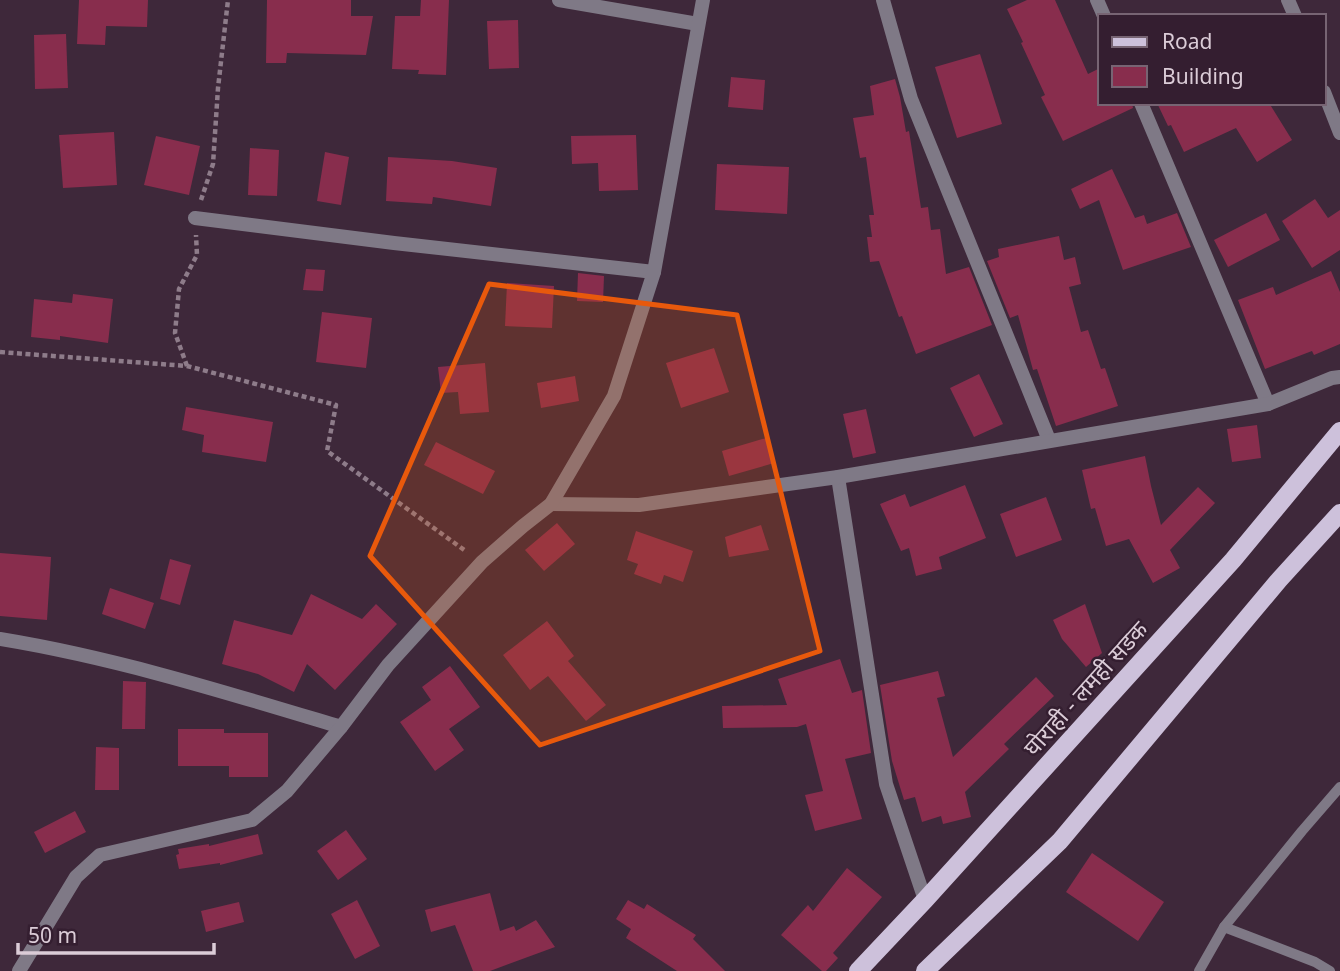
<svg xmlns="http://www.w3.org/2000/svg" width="1340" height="971" viewBox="0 0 1340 971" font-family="'Noto Sans','Noto Sans Devanagari',sans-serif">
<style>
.building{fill:#882d4d}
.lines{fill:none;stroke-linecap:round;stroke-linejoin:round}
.path{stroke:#8e7c8a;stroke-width:4.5;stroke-dasharray:5 3.5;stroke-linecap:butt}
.service{stroke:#7f7986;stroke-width:10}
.minor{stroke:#7f7986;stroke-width:14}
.primary{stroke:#cdc1db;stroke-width:18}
.marked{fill:#e8590c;fill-opacity:0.2;stroke:#e8590c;stroke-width:5;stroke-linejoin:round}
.labels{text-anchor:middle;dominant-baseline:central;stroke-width:5;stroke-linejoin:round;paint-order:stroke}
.street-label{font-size:23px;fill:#dbccd7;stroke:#341e30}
</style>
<rect width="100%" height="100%" fill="#3e283a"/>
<!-- building -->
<g class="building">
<path d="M 79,0 L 148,0 L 147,27 L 106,26 L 105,45 L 77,44 Z"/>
<path d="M 267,0 L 351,0 L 351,16 L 373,16 L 366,55 L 287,53 L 286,63 L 266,63 Z"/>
<path d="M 421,0 L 449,0 L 446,75 L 418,74 L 419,70 L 392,69 L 395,16 L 420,16 Z"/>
<path d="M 1027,0 L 1055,0 L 1088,74 L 1100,68 L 1100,103 L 1132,103 L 1133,108 L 1063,141 L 1041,97 L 1045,95 L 1021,43 L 1023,42 L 1007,9 Z"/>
<path d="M 518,20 L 519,68 L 489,69 L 487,21 Z"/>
<path d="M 66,34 L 68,88 L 35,89 L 34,35 Z"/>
<path d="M 980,54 L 1002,124 L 957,138 L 935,67 Z"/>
<path d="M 731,77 L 765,80 L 763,110 L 728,107 Z"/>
<path d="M 895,79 L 900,97 L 906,132 L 909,131 L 921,208 L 928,207 L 931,230 L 940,229 L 946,274 L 969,267 L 992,325 L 916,354 L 902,316 L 899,317 L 879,261 L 870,262 L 867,237 L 872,237 L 869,215 L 874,215 L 866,157 L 860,158 L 853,118 L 874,115 L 870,86 Z"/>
<path d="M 1157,103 L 1269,103 L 1292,140 L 1257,162 L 1236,128 L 1184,152 L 1171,125 L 1168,126 Z"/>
<path d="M 114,132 L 117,185 L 63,188 L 59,135 Z"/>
<path d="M 636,135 L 638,190 L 599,191 L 598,163 L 572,164 L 571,136 Z"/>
<path d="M 156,136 L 200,146 L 189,195 L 144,185 Z"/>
<path d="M 250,148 L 279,150 L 277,196 L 248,195 Z"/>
<path d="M 325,152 L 349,157 L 341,205 L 317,201 Z"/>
<path d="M 388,157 L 452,161 L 497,168 L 491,206 L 433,197 L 432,204 L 386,201 Z"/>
<path d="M 717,164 L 789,167 L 787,214 L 715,210 Z"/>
<path d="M 1112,169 L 1135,218 L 1144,215 L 1147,224 L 1177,213 L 1191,247 L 1123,270 L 1099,200 L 1080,209 L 1071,189 Z"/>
<path d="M 1315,199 L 1328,218 L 1340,210 L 1340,250 L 1312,268 L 1282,221 Z"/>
<path d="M 1266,213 L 1280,240 L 1228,267 L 1214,240 Z"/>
<path d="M 1059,236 L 1064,260 L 1075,257 L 1081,284 L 1069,287 L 1081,332 L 1088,330 L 1101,369 L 1105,368 L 1118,406 L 1056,426 L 1037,369 L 1033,370 L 1018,315 L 1010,318 L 987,261 L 999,257 L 998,249 Z"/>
<path d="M 306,269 L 325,270 L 323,291 L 303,290 Z"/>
<path d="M 1331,271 L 1340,292 L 1340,344 L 1314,355 L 1312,351 L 1265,369 L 1238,300 L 1273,287 L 1276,295 Z"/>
<path d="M 578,273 L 604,276 L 603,302 L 577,301 Z"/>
<path d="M 507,283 L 554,286 L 552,328 L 505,326 Z"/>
<path d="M 73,294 L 113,299 L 108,343 L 60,336 L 60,340 L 31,337 L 34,299 L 72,303 Z"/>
<path d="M 322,312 L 372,318 L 366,368 L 316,362 Z"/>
<path d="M 714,348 L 729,392 L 681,408 L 666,363 Z"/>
<path d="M 485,363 L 489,412 L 460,414 L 458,392 L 441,393 L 438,367 Z"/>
<path d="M 979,374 L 1003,424 L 974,437 L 950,388 Z"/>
<path d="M 575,376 L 579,401 L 541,408 L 537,383 Z"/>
<path d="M 186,407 L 273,422 L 266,462 L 202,452 L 204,435 L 182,430 Z"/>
<path d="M 866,409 L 876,453 L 853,458 L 843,414 Z"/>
<path d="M 1257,425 L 1261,458 L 1232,462 L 1227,429 Z"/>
<path d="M 766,438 L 774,463 L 729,476 L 722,451 Z"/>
<path d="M 436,442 L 495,471 L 483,494 L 424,465 Z"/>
<path d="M 1145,456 L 1151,486 L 1161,525 L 1198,487 L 1215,503 L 1170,550 L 1180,568 L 1153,583 L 1129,539 L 1106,546 L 1095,508 L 1091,509 L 1082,470 Z"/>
<path d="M 965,485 L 986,538 L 939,557 L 942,569 L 916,576 L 909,548 L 901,551 L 880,504 L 905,494 L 910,507 Z"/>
<path d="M 1046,497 L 1062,540 L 1016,557 L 1000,514 Z"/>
<path d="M 557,523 L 575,544 L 544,571 L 525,550 Z"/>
<path d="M 761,525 L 769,550 L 729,557 L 725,537 Z"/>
<path d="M 636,531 L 693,551 L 683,582 L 664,575 L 661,584 L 634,574 L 638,564 L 627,560 Z"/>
<path d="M 0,553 L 51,557 L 47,620 L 0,616 Z"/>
<path d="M 170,559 L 191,565 L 180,605 L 160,599 Z"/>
<path d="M 110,588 L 154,603 L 145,629 L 102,614 Z"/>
<path d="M 311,594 L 362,619 L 376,604 L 397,624 L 335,690 L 307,664 L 294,692 L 258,674 L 222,664 L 234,620 L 292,635 Z"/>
<path d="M 1085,604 L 1102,653 L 1086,667 L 1062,639 L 1053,620 Z"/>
<path d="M 547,621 L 574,656 L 568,661 L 606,705 L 586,721 L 548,676 L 530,690 L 503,655 Z"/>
<path d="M 840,659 L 852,693 L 862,690 L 871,753 L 845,759 L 862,819 L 815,831 L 805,795 L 823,791 L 806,724 L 797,727 L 723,728 L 722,706 L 787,705 L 778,679 Z"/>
<path d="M 450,666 L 480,707 L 449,729 L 464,750 L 435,771 L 400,722 L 431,700 L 422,687 Z"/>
<path d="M 938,671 L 945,696 L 937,698 L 953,757 L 1036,677 L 1054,696 L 1004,744 L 1009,749 L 965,792 L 971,817 L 943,824 L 941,816 L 922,822 L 915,797 L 904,800 L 892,761 L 880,685 Z"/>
<path d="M 123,681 L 146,682 L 145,729 L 122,729 Z"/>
<path d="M 178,729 L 224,729 L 224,733 L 268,733 L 268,777 L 229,777 L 229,766 L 178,766 Z"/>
<path d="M 96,747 L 119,748 L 119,790 L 95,790 Z"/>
<path d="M 75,811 L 86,832 L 45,853 L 34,832 Z"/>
<path d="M 346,830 L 367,859 L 338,880 L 317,851 Z"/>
<path d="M 258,834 L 263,854 L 220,865 L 220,863 L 179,869 L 176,855 L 179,854 L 178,849 L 209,844 L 209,846 Z"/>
<path d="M 1092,853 L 1164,902 L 1138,941 L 1066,892 Z"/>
<path d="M 847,868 L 882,897 L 833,953 L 838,958 L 826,971 L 822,971 L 781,935 L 808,905 L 813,911 Z"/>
<path d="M 490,893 L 500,931 L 514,926 L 516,931 L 536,920 L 555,947 L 490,971 L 473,971 L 455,925 L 431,932 L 425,910 Z"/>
<path d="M 357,900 L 380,946 L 355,959 L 331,914 Z"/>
<path d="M 628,900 L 644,909 L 647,904 L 696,935 L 693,939 L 725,971 L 677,971 L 626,938 L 631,929 L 616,919 Z"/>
<path d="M 239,902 L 244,922 L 206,932 L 201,911 Z"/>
</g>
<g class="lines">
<!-- path -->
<g class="path">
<path d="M 201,200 L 213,164 L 218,88 L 228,0"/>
<path d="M 0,352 L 187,366 L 336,405 L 327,451 L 467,552"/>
<path d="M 187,366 L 175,333 L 179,289 L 197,255 L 196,235"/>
</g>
<!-- service -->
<g class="service">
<path d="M 1224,927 L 1315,962 L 1330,971"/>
<path d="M 1199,971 L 1224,927 L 1302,831 L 1340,787"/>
</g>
<!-- minor -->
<g class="minor">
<path d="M 559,0 L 698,24"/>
<path d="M 883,0 L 911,99 L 1049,440"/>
<path d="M 1097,0 L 1104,16"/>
<path d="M 1288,0 L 1295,16"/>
<path d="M 1324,92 L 1340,133"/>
<path d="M 1141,103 L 1268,404"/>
<path d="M 195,218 L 394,243 L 654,272"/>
<path d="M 838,477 L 886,784 L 925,900"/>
<path d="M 551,504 L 639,505 L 838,477 L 1268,404 L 1332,378 L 1340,377"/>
<path d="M 0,639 C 116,658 228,693 341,727"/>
<path d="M 19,971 L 76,877 L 100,855 L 252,820 L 287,791 L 341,727 L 388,665 L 482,562 L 523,526 L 551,504 L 614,396 L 654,272 L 703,0"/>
</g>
<!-- primary -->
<g class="primary">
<path d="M 858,971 L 925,900 L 1233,560 L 1340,431"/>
<path d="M 925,971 L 1060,841 L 1279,580 L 1340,513"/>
</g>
</g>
<!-- marked area -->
<path class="marked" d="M 489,284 L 737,315 L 820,651 L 540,745 L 370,556 Z"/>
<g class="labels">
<!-- street labels -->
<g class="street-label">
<text transform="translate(1085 688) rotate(-48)">घोराही - लमही सडक</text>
</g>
</g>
<!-- legend -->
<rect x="1098" y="14" width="228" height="91" fill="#341e30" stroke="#776473" stroke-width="2"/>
<rect x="1112" y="37" width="35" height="10" fill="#cdc1db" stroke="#776473" stroke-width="2"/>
<text x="1162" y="49" font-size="21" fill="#dbccd7">Road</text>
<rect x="1112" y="66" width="35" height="21" fill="#882d4d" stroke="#776473" stroke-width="2"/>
<text x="1162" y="84" font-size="21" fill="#dbccd7">Building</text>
<!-- scale -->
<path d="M18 943v10h196v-10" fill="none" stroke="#dbccd7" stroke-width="3.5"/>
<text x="28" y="943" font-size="21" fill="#dbccd7" stroke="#341e30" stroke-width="5" paint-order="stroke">50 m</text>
</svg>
